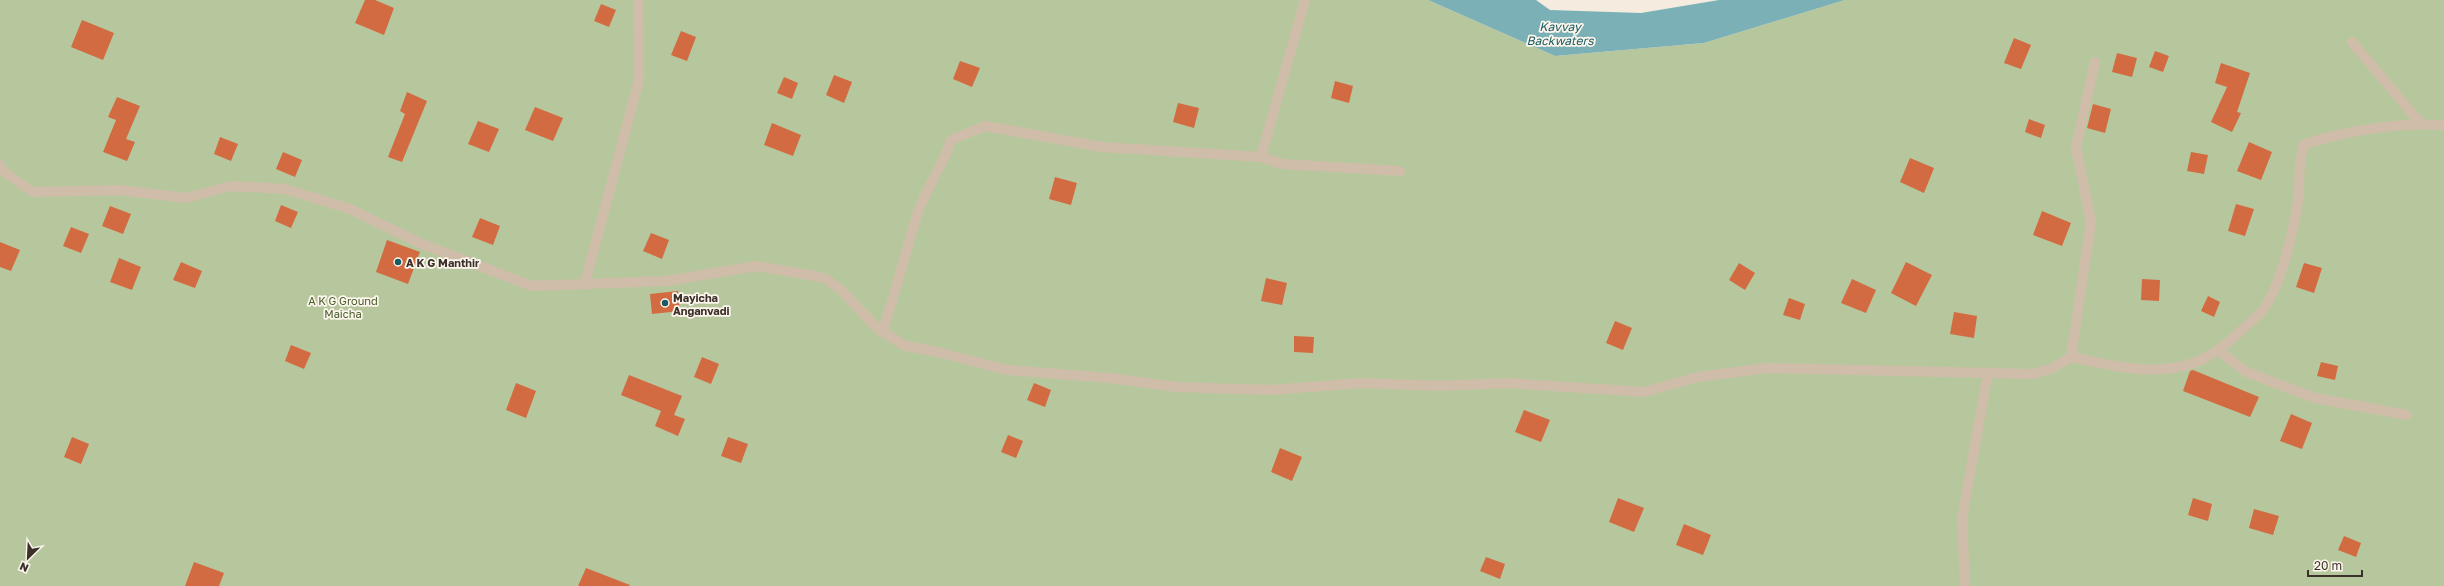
<svg xmlns="http://www.w3.org/2000/svg" width="2444" height="586" viewBox="0 0 2444 586" font-family="'Golos Text',sans-serif">
<style>
.green{fill:#b7c79d}
.water{fill:#7bb1b6}
.building{fill:#d26b41}
.lines{fill:none;stroke-linecap:round;stroke-linejoin:round}
.minor{stroke:#d0bda9;stroke-width:10}
.poi-dot{fill:#1a5b63;stroke:#fcf6ed;stroke-width:1.5}
.labels{text-anchor:middle;dominant-baseline:central;stroke-width:3.5;stroke-linejoin:round;paint-order:stroke}
.poi-label{font-size:11px;font-weight:bold;fill:#3c302a;stroke:#fcf6ed;text-anchor:start}
.park-label{font-size:11px;fill:#485d2a;stroke:#fcf6ed}
.water-label{font-size:12px;font-style:italic;fill:#1a5b63;stroke:#fcf6ed}
</style>
<rect width="100%" height="100%" fill="#f5ecdf"/>
<!-- green -->
<path class="green" d="M 0,0 L 1428,0 L 1555,56 L 1704,43 L 1845,0 L 2444,0 L 2444,586 L 0,586 Z"/>
<!-- water -->
<path class="water" d="M 1428,0 L 1536,0 L 1550,10 L 1641,13 L 1719,0 L 1845,0 L 1704,43 L 1555,56 Z"/>
<!-- building -->
<g class="building">
<path d="M 365,0 L 375,0 L 394,8 L 384,35 L 355,23 Z"/>
<path d="M 601,4 L 616,10 L 609,27 L 594,21 Z"/>
<path d="M 82,20 L 114,33 L 103,60 L 71,47 Z"/>
<path d="M 681,31 L 696,37 L 687,61 L 671,55 Z"/>
<path d="M 2014,38 L 2031,45 L 2021,69 L 2004,63 Z"/>
<path d="M 2155,51 L 2169,56 L 2163,72 L 2149,67 Z"/>
<path d="M 2117,53 L 2137,58 L 2132,77 L 2112,72 Z"/>
<path d="M 960,61 L 980,68 L 972,87 L 953,79 Z"/>
<path d="M 2221,63 L 2250,73 L 2237,112 L 2241,113 L 2232,132 L 2211,122 L 2227,87 L 2215,83 Z"/>
<path d="M 834,75 L 852,82 L 844,103 L 826,95 Z"/>
<path d="M 784,77 L 798,83 L 792,99 L 777,93 Z"/>
<path d="M 1335,81 L 1353,86 L 1349,103 L 1331,98 Z"/>
<path d="M 407,92 L 427,101 L 402,162 L 388,157 L 405,114 L 400,111 Z"/>
<path d="M 117,97 L 140,106 L 126,139 L 135,142 L 127,161 L 103,152 L 116,120 L 108,117 Z"/>
<path d="M 1178,103 L 1199,108 L 1194,128 L 1173,122 Z"/>
<path d="M 2093,104 L 2111,109 L 2105,133 L 2087,128 Z"/>
<path d="M 535,107 L 563,118 L 553,141 L 525,130 Z"/>
<path d="M 2029,119 L 2045,125 L 2041,138 L 2025,132 Z"/>
<path d="M 478,121 L 499,129 L 489,152 L 468,144 Z"/>
<path d="M 772,123 L 801,135 L 793,156 L 764,145 Z"/>
<path d="M 220,137 L 238,144 L 231,161 L 214,154 Z"/>
<path d="M 2249,142 L 2272,152 L 2261,180 L 2237,171 Z"/>
<path d="M 283,152 L 302,160 L 295,177 L 276,169 Z"/>
<path d="M 2191,152 L 2208,155 L 2204,174 L 2187,171 Z"/>
<path d="M 1910,158 L 1934,168 L 1924,193 L 1900,182 Z"/>
<path d="M 1055,177 L 1077,183 L 1071,205 L 1049,199 Z"/>
<path d="M 2236,204 L 2254,209 L 2245,236 L 2228,231 Z"/>
<path d="M 281,205 L 298,212 L 291,228 L 275,221 Z"/>
<path d="M 110,206 L 131,214 L 123,234 L 102,226 Z"/>
<path d="M 2042,211 L 2071,223 L 2062,246 L 2033,235 Z"/>
<path d="M 480,218 L 500,226 L 493,245 L 472,237 Z"/>
<path d="M 71,227 L 89,234 L 81,253 L 63,246 Z"/>
<path d="M 651,233 L 669,240 L 662,259 L 643,251 Z"/>
<path d="M 387,240 L 420,252 L 408,284 L 376,272 Z"/>
<path d="M 0,242 L 20,250 L 11,271 L 0,267 Z"/>
<path d="M 119,258 L 141,267 L 132,290 L 110,282 Z"/>
<path d="M 181,262 L 202,271 L 195,288 L 173,280 Z"/>
<path d="M 1906,262 L 1932,275 L 1916,306 L 1891,293 Z"/>
<path d="M 1739,263 L 1755,273 L 1745,290 L 1729,280 Z"/>
<path d="M 2304,263 L 2322,268 L 2314,293 L 2296,287 Z"/>
<path d="M 1266,278 L 1287,283 L 1282,305 L 1261,301 Z"/>
<path d="M 1852,279 L 1876,290 L 1866,313 L 1841,303 Z"/>
<path d="M 2142,279 L 2160,280 L 2159,301 L 2141,300 Z"/>
<path d="M 678,291 L 680,311 L 652,314 L 650,294 Z"/>
<path d="M 2208,296 L 2220,302 L 2214,317 L 2201,311 Z"/>
<path d="M 1789,298 L 1805,304 L 1800,320 L 1783,315 Z"/>
<path d="M 1954,312 L 1977,316 L 1974,338 L 1950,334 Z"/>
<path d="M 1615,321 L 1632,328 L 1623,350 L 1606,343 Z"/>
<path d="M 1294,336 L 1314,337 L 1313,353 L 1294,352 Z"/>
<path d="M 291,345 L 311,353 L 304,369 L 285,361 Z"/>
<path d="M 702,357 L 719,364 L 711,384 L 694,377 Z"/>
<path d="M 2321,362 L 2338,366 L 2335,380 L 2317,376 Z"/>
<path d="M 2193,370 L 2259,397 L 2250,417 L 2183,391 L 2190,371 Z"/>
<path d="M 629,375 L 682,396 L 674,415 L 685,419 L 678,436 L 655,426 L 661,411 L 621,395 Z"/>
<path d="M 516,383 L 536,391 L 526,418 L 506,410 Z"/>
<path d="M 1034,383 L 1051,390 L 1045,407 L 1027,400 Z"/>
<path d="M 1524,410 L 1550,420 L 1541,442 L 1515,432 Z"/>
<path d="M 2291,414 L 2312,423 L 2302,449 L 2280,441 Z"/>
<path d="M 1008,435 L 1023,441 L 1016,458 L 1001,452 Z"/>
<path d="M 72,437 L 89,444 L 81,464 L 64,457 Z"/>
<path d="M 728,437 L 748,444 L 741,463 L 721,456 Z"/>
<path d="M 1280,448 L 1302,457 L 1292,481 L 1271,472 Z"/>
<path d="M 1618,498 L 1644,508 L 1634,532 L 1609,522 Z"/>
<path d="M 2193,498 L 2212,504 L 2208,521 L 2188,515 Z"/>
<path d="M 2254,509 L 2279,516 L 2273,535 L 2249,528 Z"/>
<path d="M 1684,524 L 1711,535 L 1703,555 L 1676,545 Z"/>
<path d="M 2344,536 L 2361,543 L 2356,557 L 2338,550 Z"/>
<path d="M 1486,557 L 1505,564 L 1500,579 L 1480,571 Z"/>
<path d="M 194,562 L 224,573 L 219,586 L 185,586 Z"/>
<path d="M 586,568 L 630,585 L 629,586 L 578,586 Z"/>
</g>
<g class="lines">
<!-- minor -->
<g class="minor">
<path d="M 2352,42 L 2421,124"/>
<path d="M 1261,157 L 1305,0"/>
<path d="M 0,165 L 4,172 L 33,192 L 119,190 L 186,198 L 231,186 L 285,189 L 350,209 L 422,244 L 532,286 L 666,281 L 756,266 L 815,276 L 826,279 L 841,290 L 876,327 L 903,345 L 942,353 L 1007,370 L 1110,378 L 1176,387 L 1269,390 L 1363,383 L 1440,386 L 1506,383 L 1645,392 L 1697,377 L 1767,368 L 2032,374 L 2051,369 L 2071,357 C 2105,364 2138,373 2173,368 C 2204,364 2224,347 2245,327 C 2251,322 2258,316 2263,310 C 2279,289 2293,234 2297,207 C 2301,186 2297,165 2304,144 C 2350,130 2396,122 2444,125"/>
<path d="M 585,283 L 639,80 L 638,0"/>
<path d="M 882,332 C 896,293 905,252 918,212 C 927,187 943,166 951,140 L 985,126 L 1102,147 L 1261,157 L 1282,164 L 1400,171"/>
<path d="M 2220,351 L 2246,372 L 2315,398 L 2407,415"/>
<path d="M 2071,357 L 2091,222 L 2076,147 L 2095,62"/>
<path d="M 1965,586 L 1962,519 L 1988,372"/>
</g>
</g>
<!-- markers -->
<g class="poi-dot">
<circle cx="398" cy="262" r="4"/>
<circle cx="665" cy="303" r="4"/>
</g>
<g class="labels">
<!-- poi labels -->
<g class="poi-label">
<text x="406" y="262">A K G Manthir</text>
<text x="673" y="297">Mayicha<tspan x="673" dy="13">Anganvadi</tspan></text>
</g>
<!-- park labels -->
<g class="park-label">
<text x="343" y="300">A K G Ground<tspan x="343" dy="13">Maicha</tspan></text>
</g>
<!-- water labels -->
<g class="water-label">
<text x="1560" y="26">Kavvay<tspan x="1560" dy="14">Backwaters</tspan></text>
</g>
</g>
<!-- north arrow -->
<g transform="translate(28 558) rotate(204)" stroke="#fcf6ed" stroke-width="3" paint-order="stroke">
<path d="M0-3L7 15L0 10L-7 15Z" fill="#3c302a"/>
<text y="-6" font-size="11" font-weight="bold" text-anchor="middle" fill="#3c302a">N</text>
</g>
<!-- scale -->
<path d="M2308 570v6h54v-6" fill="none" stroke="#3c302a" stroke-width="2"/>
<text x="2314" y="570" font-size="12" fill="#3c302a" stroke="#fcf6ed" stroke-width="3" paint-order="stroke">20 m</text>
</svg>
